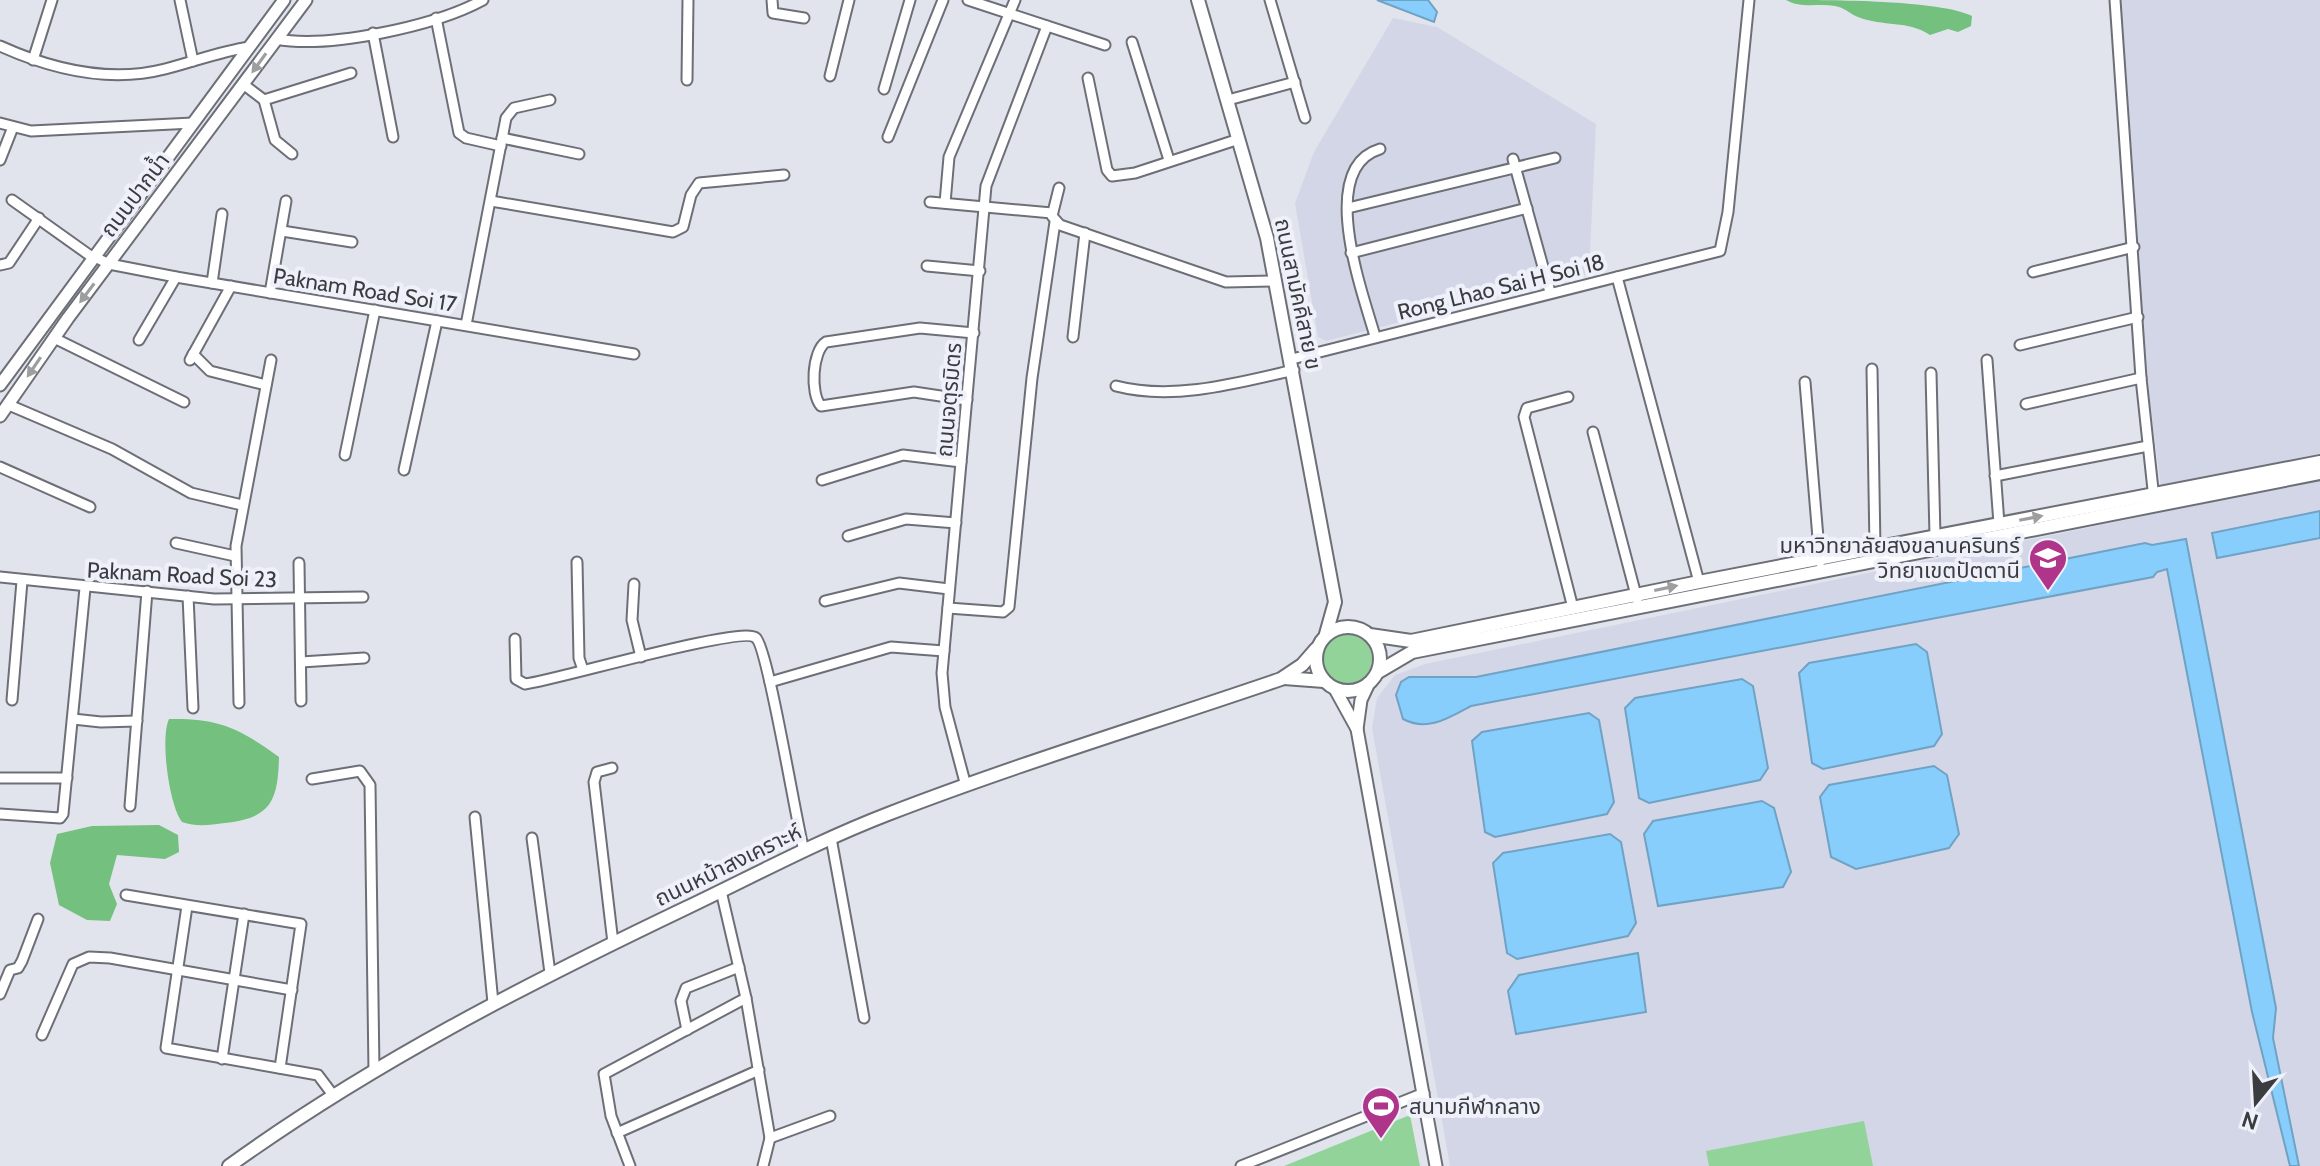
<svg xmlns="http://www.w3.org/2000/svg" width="2320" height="1166" viewBox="0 0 2320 1166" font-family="Cabin,'Noto Sans Thai',sans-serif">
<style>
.built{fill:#d3d6e7}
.green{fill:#91d398}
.forest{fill:#74c07e}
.water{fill:#87cefc;stroke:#70a2c4;stroke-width:2}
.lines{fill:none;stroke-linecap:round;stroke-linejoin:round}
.minor-casing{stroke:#6d6f77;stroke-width:13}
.tertiary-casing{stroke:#6d6f77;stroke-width:15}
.secondary-casing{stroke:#6d6f77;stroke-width:16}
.minor{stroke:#fff;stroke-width:9}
.tertiary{stroke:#fff;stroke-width:11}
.secondary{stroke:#fff;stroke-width:12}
.oneway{fill:#9d9ea0}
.labels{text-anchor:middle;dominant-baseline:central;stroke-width:8;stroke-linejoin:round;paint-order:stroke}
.street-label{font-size:22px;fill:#3b3c40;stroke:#eff1fa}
.poi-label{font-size:22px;fill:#3b3c40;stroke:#eff1fa;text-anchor:end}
</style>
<rect width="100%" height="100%" fill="#e2e4ed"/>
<!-- built -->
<g class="built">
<path d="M 2120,0 L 2320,0 L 2320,1166 L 1450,1166 L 1372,728 L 1377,698 L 1395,675 L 1425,664 L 2164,512 L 2140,325 L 2135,189 Z"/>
<path d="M 1393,18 L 1437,27 L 1596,124 L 1589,274 L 1326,341 L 1318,337 L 1295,203 L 1314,152 Z"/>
</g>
<!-- green -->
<g class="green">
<circle cx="1347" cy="659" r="25"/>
<path d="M 1410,1115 L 1420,1166 L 1284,1166 Z"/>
<path d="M 1864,1121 L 1873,1166 L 1709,1166 L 1706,1151 Z"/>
</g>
<!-- forest -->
<g class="forest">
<path d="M 1786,0 C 1830,0 1940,0 1972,16 L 1971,26 L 1958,32 L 1948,29 L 1930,35 C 1908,20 1883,27 1858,17 C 1850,14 1844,7 1835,6 C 1818,3 1802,9 1786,0 Z"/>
<path d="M 169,719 C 219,718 239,728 279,757 C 278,801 271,818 225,823 C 209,825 197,827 182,822 C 169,805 160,738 169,719 Z"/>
<path d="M 159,825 L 178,835 L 179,852 L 165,859 L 117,855 L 109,884 L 117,904 L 110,921 L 87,920 L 59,905 L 50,863 L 57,834 L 92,826 Z"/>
</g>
<!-- water -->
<g class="water">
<path d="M 1377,0 L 1428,0 L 1437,12 L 1434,22 Z"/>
<path d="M 2320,511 L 2320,538 L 2217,558 L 2212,533 Z"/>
<path d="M 2186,539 L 2276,1008 L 2273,1038 L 2299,1166 L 2290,1166 L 2252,1012 L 2167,569 L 2157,572 L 2153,577 L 1471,706 C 1449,718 1427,732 1403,719 L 1396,695 L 1401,682 L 1409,677 L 1476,677 L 2145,543 L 2152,545 Z"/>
<path d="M 1916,644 L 1927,652 L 1942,734 L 1934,746 L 1823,769 L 1812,763 L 1799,673 L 1809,663 Z"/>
<path d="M 1742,679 L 1753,686 L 1768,768 L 1760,780 L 1649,803 L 1639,798 L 1625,708 L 1635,698 Z"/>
<path d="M 1589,713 L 1599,720 L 1614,802 L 1607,814 L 1495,837 L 1485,832 L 1472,741 L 1482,732 Z"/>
<path d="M 1934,766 L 1947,775 L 1959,834 L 1949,848 L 1856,869 L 1831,857 L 1820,797 L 1829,785 Z"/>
<path d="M 1762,801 L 1774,808 L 1791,872 L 1783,887 L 1658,906 L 1644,834 L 1653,821 Z"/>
<path d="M 1610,834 L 1621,842 L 1636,923 L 1628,936 L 1517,959 L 1507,953 L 1493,863 L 1503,853 Z"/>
<path d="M 1638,953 L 1646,1012 L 1516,1034 L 1508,991 L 1519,975 Z"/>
</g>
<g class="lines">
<!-- minor casing -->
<g class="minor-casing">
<g id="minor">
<path d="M 180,0 L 193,61"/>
<path d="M 772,0 L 773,13 L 804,18"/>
<path d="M 968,0 L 1105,45"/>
<path d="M 1270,0 L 1305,118"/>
<path d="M 2115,0 L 2141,378 L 2154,499"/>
<path d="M 436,18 L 459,133 L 466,138 L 501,146"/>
<path d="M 373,33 L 393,137"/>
<path d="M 276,39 C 329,49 435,26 483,0"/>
<path d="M 1132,42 L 1169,160"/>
<path d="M 0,46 C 51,69 110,83 165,69 C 193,62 221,51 250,47"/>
<path d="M 33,60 L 52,0"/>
<path d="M 830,76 L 849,0"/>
<path d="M 1088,78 L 1107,170 L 1112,176 L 1135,173 L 1239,139"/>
<path d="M 687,80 L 688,0"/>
<path d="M 243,84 L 264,100 L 275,140 L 292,154"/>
<path d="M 884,89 L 910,0"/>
<path d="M 264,100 L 351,73"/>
<path d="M 1228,100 L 1295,82"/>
<path d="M 0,123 L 31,131 L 193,123"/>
<path d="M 888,137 L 943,0"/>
<path d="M 502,138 L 579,154"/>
<path d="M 1513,159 L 1550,292"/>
<path d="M 0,160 L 13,127"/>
<path d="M 1059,188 L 1052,216 L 1060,225 L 1226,282 L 1276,281"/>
<path d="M 12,200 L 92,257"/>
<path d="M 491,201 L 673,232 L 683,227 L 691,195 L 699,183 L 784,175"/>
<path d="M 930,202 L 1052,213"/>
<path d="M 945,203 L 949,157 L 1015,0"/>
<path d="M 1348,208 L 1555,158"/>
<path d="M 282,231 L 352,242"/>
<path d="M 1351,253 L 1527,208"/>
<path d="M 93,256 L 109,264 L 176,277 L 634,354"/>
<path d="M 0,265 L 9,263 L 39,218"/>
<path d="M 927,266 L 980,271"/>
<path d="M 2033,272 L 2134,247"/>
<path d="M 1617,277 L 1699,582"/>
<path d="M 212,283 L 222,214"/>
<path d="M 270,293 L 286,201"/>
<path d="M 466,325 L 506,118 L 514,108 L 550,100"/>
<path d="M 1375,336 C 1363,294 1316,168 1380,149"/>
<path d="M 1073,337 L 1085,233"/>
<path d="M 54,338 L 184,402"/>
<path d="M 139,340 L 176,277"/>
<path d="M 2020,345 L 2138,317"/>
<path d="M 193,354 L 210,371 L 266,385"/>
<path d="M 1292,359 L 1720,251 L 1728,212 L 1749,0"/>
<path d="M 190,360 L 231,286"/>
<path d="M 1987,360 L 1999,524"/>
<path d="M 1872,369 L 1875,548"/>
<path d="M 1931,373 L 1935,536"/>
<path d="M 1805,382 L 1820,562"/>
<path d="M 1116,386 C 1173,401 1238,383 1294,370"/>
<path d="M 1568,397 L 1527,408 L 1524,417 L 1573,608"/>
<path d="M 967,400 L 914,392 L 821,406 C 810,394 812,351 826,342 L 920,328 L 974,333"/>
<path d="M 2026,404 L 2141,378"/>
<path d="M 9,405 L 112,449 L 191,493 L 242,505"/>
<path d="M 1593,432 L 1637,599"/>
<path d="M 345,455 L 375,310"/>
<path d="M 0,467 L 90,507"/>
<path d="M 404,470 L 437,321"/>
<path d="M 1995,476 L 2148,446"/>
<path d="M 822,480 L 903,455 L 961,462"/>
<path d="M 848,536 L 906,519 L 956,523"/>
<path d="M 176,543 L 235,556"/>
<path d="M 577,562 L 579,658 L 583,670"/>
<path d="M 299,563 L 301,701"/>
<path d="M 0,577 L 214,599 L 363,597"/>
<path d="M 634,584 L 632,620 L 641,657"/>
<path d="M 188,596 L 193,708"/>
<path d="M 825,601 L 899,583 L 949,589"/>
<path d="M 948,608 L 1003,612 L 1009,607 L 1032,378 L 1055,222"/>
<path d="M 515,639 L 516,679 L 525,684 C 557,680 742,625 756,638 C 768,648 796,821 804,851"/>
<path d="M 301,662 L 364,658"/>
<path d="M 770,682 L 891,647 L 944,651"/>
<path d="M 12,700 L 22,581"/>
<path d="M 239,703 L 236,546 L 271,360"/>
<path d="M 73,719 L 101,722 L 137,721"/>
<path d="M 612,768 L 597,772 L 594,782 L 613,943"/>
<path d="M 0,778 L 67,778"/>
<path d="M 312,779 L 360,771 L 370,785 L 374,1071"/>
<path d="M 966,786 L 945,707 L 942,673 L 986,186 L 1047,26"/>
<path d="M 130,806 L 147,591"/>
<path d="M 0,814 L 60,818 L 63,814 L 85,588"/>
<path d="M 475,817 L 493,1003"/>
<path d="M 532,838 L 550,973"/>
<path d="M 831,838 L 864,1018"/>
<path d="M 721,891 L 746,998 L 770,1138 L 763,1166"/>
<path d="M 126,895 L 301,924 L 280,1068"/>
<path d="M 187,906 L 166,1048 L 318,1075 L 333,1095"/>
<path d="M 0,994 L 10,970 L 18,968 L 22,961 L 38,919"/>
<path d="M 687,1030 L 681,1001 L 686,988 L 739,967"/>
<path d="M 42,1035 L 73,964 L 89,957 L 110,958 L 292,990"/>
<path d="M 222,1059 L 244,914"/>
<path d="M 617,1133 L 759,1070"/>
<path d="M 770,1138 L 830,1116"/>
<path d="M 630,1166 L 611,1116 L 604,1074 L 746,998"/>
<path d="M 1241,1166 L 1424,1093"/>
</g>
</g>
<!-- tertiary casing -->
<g class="tertiary-casing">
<g id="tertiary">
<path d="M 0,385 L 284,0"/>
<path d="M 0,416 L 68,318 L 306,0"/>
<path d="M 1335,689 L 1357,729 L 1436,1166"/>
<path d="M 1357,729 L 1361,700 L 1369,683"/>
</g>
</g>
<!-- secondary casing -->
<g class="secondary-casing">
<g id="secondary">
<path d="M 1198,0 L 1267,238 L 1335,602 L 1326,634"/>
<circle cx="1348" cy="659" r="32"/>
<path d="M 1370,635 L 1411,641 L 1699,582 L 2320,462"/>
<path d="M 1378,672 L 1412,652 L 2320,473"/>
<path d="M 1284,678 L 1324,681"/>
<path d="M 229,1166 C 372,1063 527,984 686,908 C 753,876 818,841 888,814 C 1017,764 1150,724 1281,679 L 1302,665 L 1316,649"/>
</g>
</g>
<!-- minor -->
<use href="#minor" class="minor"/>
<!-- tertiary -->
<use href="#tertiary" class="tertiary"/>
<!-- secondary -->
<use href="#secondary" class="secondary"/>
</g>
<!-- one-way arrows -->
<defs><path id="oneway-solid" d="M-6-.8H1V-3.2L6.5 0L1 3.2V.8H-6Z" transform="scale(2)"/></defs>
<g class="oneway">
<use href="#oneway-solid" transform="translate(259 63) rotate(126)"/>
<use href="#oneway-solid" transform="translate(87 293) rotate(127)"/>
<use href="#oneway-solid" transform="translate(34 367) rotate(124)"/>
<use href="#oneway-solid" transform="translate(2031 518) rotate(-11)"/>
<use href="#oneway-solid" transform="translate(1666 588) rotate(-12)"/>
</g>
<!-- icons -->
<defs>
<g id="university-pin" transform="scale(2)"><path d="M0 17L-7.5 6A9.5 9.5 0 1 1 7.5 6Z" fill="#ae3589" stroke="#eff1fa"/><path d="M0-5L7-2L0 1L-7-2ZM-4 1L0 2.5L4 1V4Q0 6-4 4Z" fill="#fff"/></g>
<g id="stadium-pin" transform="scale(2)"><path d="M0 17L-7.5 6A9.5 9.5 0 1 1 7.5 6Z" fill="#ae3589" stroke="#eff1fa"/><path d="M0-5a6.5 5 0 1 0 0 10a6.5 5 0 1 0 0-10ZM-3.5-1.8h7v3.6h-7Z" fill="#fff"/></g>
</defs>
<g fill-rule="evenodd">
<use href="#university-pin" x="2048" y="558"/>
<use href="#stadium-pin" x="1381" y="1106"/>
</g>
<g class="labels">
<!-- street labels -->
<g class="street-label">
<text transform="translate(135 195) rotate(-53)">ถนนปากน้ำ</text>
<text transform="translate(1501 287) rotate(-14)">Rong Lhao Sai H Soi 18</text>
<text transform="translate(365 290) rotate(9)">Paknam Road Soi 17</text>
<text transform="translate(1298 294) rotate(78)">ถนนสามัคคีสาย ข</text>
<text transform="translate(949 400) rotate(-85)">ถนนจตุรมิตร</text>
<text transform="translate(182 575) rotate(3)">Paknam Road Soi 23</text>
<text transform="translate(728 865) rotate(-26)">ถนนหน้าสงเคราะห์</text>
</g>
<!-- poi labels -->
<g class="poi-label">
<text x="2020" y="545">มหาวิทยาลัยสงขลานครินทร์<tspan x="2020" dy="25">วิทยาเขตปัตตานี</tspan></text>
<text x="1409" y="1106" text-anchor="start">สนามกีฬากลาง</text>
</g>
</g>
<!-- north arrow -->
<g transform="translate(2256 1102) rotate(198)" stroke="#eff1fa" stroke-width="6" paint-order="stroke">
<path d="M0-6L14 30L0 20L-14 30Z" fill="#3b3c40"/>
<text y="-12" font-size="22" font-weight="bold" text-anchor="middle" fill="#3b3c40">N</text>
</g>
</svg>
